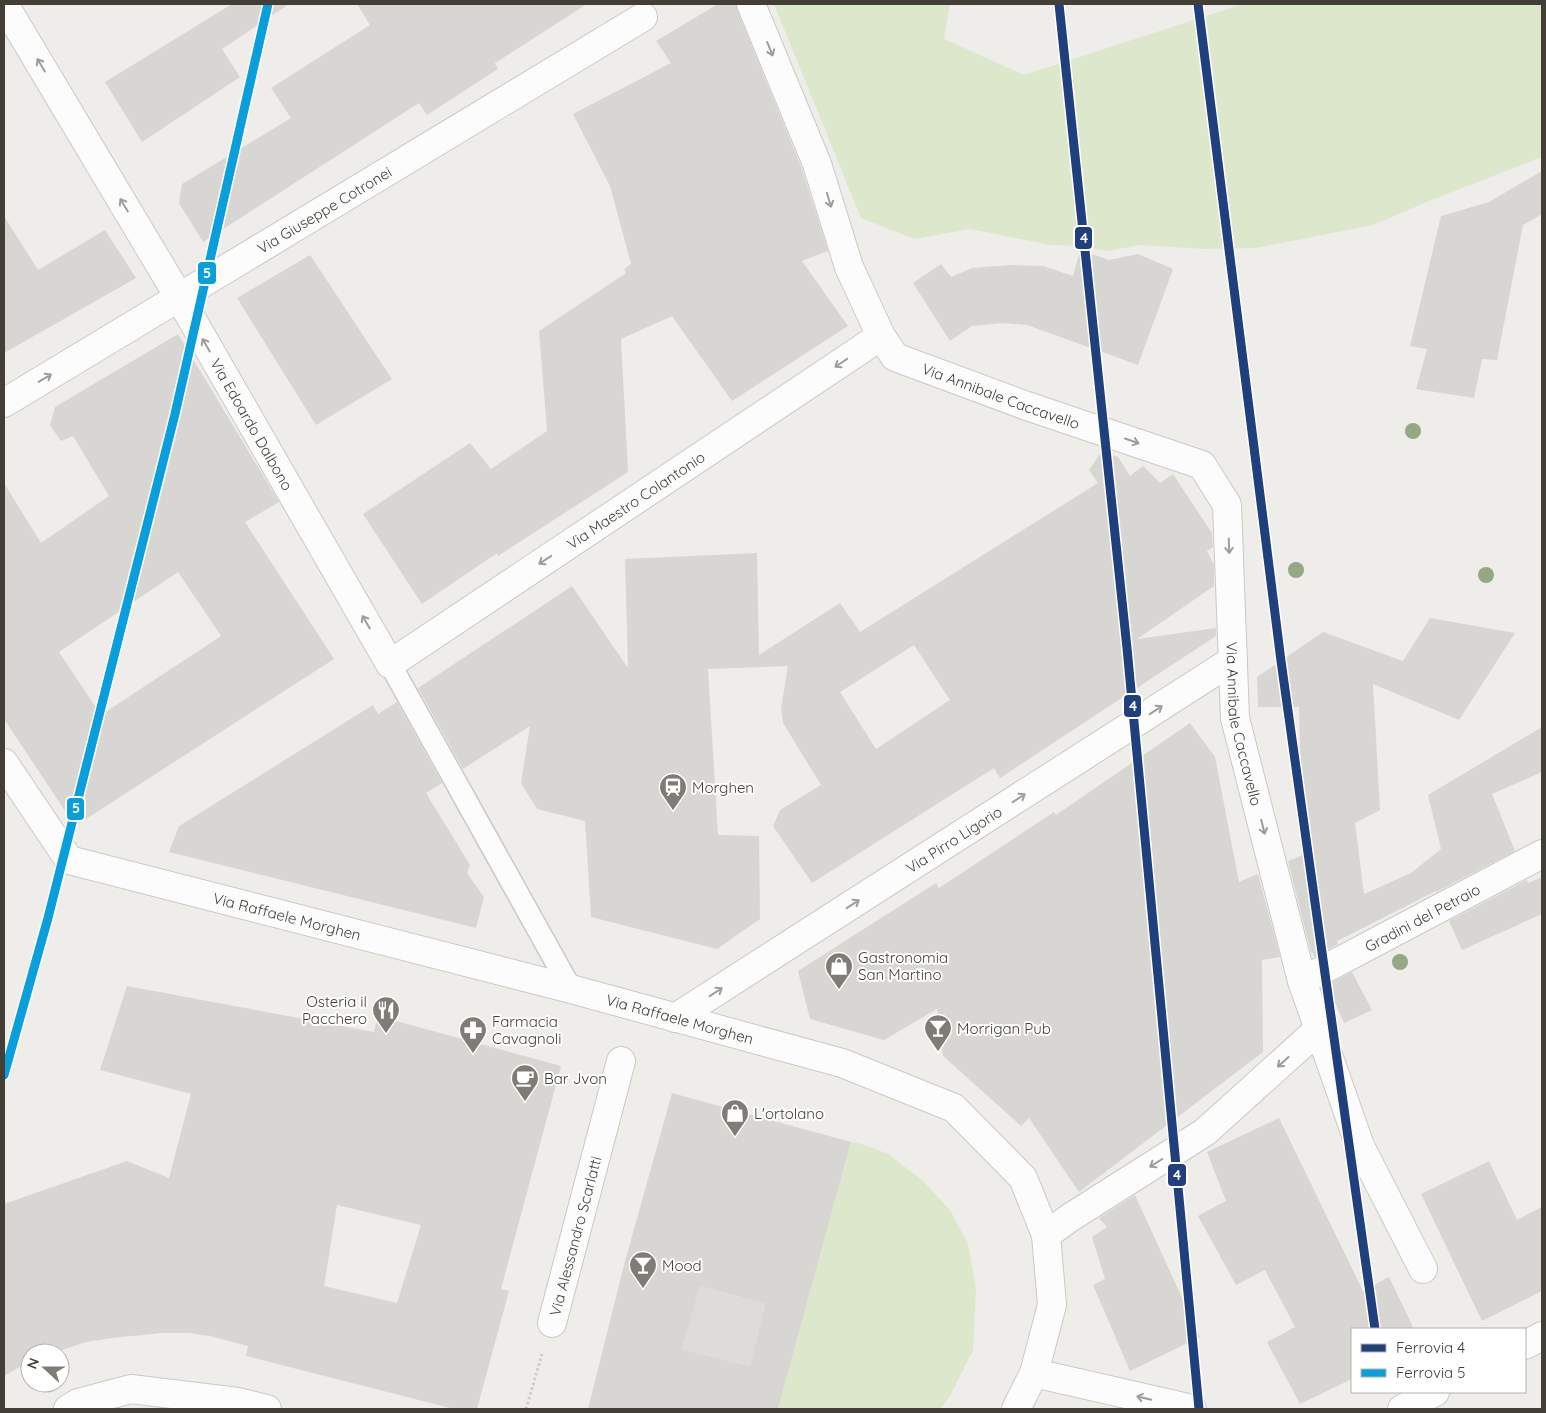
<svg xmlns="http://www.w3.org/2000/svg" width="1546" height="1413" viewBox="0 0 1546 1413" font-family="Quicksand,sans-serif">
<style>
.green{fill:#dde7cb}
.parking{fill:#dedcd9}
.building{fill:#d8d6d2;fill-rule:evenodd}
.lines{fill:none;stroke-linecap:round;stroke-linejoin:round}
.service-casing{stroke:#cbc9c5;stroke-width:24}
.pedestrian-casing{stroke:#cbc9c5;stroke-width:30}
.minor-casing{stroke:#cbc9c5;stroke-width:30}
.path{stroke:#cfcdcb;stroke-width:3;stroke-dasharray:2.5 2.5;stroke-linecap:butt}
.service{stroke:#fcfcfc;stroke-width:21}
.pedestrian{stroke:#fcfcfc;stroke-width:28}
.minor{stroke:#fcfcfc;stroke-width:28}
.rail-1-casing{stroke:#fff;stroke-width:12}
.rail-2-casing{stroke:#fff;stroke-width:12}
.rail-1{stroke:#203f7d;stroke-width:9}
.rail-2{stroke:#0a9eda;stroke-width:9}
.tree{fill:#94a883}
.oneway{stroke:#a09d99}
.labels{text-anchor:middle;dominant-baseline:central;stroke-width:4;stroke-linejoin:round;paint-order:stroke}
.street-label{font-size:15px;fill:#433e36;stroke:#fff}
.poi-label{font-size:15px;fill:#433e36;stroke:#fff;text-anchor:start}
.line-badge{stroke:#fff;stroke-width:2}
.badge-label{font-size:14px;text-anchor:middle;font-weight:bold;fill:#fff}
</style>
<rect width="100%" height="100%" fill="#eeede9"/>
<!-- green -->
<g class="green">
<path d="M 774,4 L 950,4 L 944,39 L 1024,75 L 1243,4 L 1542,4 L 1542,157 L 1434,199 L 1373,225 L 1256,248 L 1204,249 L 1141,245 L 1107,251 L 1079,246 L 1050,245 L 970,229 L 914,239 L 861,218 Z"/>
<path d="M 851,1142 L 862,1144 L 888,1154 L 922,1180 L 950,1210 L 968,1244 L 976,1289 L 973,1350 L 950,1396 L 940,1409 L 778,1409 Z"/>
</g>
<!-- parking -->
<path class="parking" d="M 700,1286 L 765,1304 L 750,1366 L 682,1349 Z"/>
<!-- building -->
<g class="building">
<path d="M 232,4 L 289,4 L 222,49 L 240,77 L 142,142 L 105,82 Z"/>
<path d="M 357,4 L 587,4 L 495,63 L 498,69 L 427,115 L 419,103 L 203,242 L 179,203 L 182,184 L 291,118 L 271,88 L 370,25 Z"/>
<path d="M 718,4 L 736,4 L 737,10 L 802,169 L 828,251 L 802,261 L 848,326 L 732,401 L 672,316 L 621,339 L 628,472 L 498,556 L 497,553 L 422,604 L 363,514 L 470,443 L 491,469 L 547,431 L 539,331 L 626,273 L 624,269 L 631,264 L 610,186 L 573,114 L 671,63 L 656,41 Z"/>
<path d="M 1542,171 L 1542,214 L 1523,225 L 1497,360 L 1482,359 L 1474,398 L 1416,389 L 1427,349 L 1410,346 L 1441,216 L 1489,202 Z"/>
<path d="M 4,216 L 38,270 L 105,230 L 136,278 L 4,353 Z"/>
<path d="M 1080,250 L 1109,260 L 1138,254 L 1173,269 L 1138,365 L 1027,325 L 1002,323 L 972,326 L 950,341 L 913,283 L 941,264 L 951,277 L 972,268 L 1011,265 L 1043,266 L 1073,276 Z"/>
<path d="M 310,255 L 392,379 L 316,425 L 237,298 Z"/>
<path d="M 178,334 L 279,502 L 245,522 L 334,659 L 75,826 L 4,719 L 4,483 L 41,543 L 109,496 L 73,436 L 61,441 L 50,425 L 55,407 ZM 178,572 L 221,636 L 101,715 L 59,652 Z"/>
<path d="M 1102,451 L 1118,457 L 1130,476 L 1143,466 L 1160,483 L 1173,474 L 1212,533 L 1213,547 L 1207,551 L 1214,565 L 1214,586 L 1137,639 L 1216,628 L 1216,636 L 1000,778 L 994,768 L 812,883 L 773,826 L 780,810 L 821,785 L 783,723 L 781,709 L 788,666 L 708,669 L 718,835 L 759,836 L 760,919 L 717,949 L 591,917 L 585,821 L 537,809 L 521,783 L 530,726 L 463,769 L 418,688 L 572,586 L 628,668 L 625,559 L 757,553 L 759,655 L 840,603 L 860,632 L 1098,483 L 1089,470 ZM 914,645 L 950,700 L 876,749 L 840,692 Z"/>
<path d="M 1430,618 L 1515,633 L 1459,720 L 1373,684 L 1380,810 L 1355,823 L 1364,894 L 1411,873 L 1441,849 L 1428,795 L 1542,727 L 1542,772 L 1492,794 L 1515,851 L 1436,892 L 1436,891 L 1337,941 L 1338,944 L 1314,957 L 1313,953 L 1311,953 L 1288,861 L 1303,855 L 1299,707 L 1258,707 L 1257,677 L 1323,632 L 1403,661 Z"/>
<path d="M 397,702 L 442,783 L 426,793 L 470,865 L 467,873 L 484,897 L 476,928 L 169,852 L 179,826 L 373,705 L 378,714 Z"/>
<path d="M 1190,723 L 1215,757 L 1239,882 L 1258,874 L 1280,957 L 1262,960 L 1263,1052 L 1079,1192 L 1029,1118 L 1021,1126 L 943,1056 L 937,1009 L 884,1040 L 810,1019 L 798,971 L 936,883 L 939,888 L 1054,812 L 1056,815 Z"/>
<path d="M 1542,877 L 1542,914 L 1462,950 L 1449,921 L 1527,880 L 1528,883 Z"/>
<path d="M 1352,972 L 1372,1010 L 1344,1023 L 1327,985 Z"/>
<path d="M 127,986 L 374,1032 L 378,1016 L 561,1066 L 501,1289 L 509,1291 L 477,1409 L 454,1409 L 246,1356 L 248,1346 L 210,1336 L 189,1333 L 162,1333 L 112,1338 L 86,1342 L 53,1353 L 30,1353 L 30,1361 L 4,1376 L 4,1204 L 127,1161 L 169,1178 L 191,1094 L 100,1070 ZM 337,1205 L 421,1225 L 397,1303 L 324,1286 Z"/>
<path d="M 672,1093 L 851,1142 L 778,1409 L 588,1409 L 624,1265 ZM 700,1286 L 765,1304 L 750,1366 L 682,1349 Z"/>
<path d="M 1279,1118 L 1363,1291 L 1389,1277 L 1414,1329 L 1352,1329 L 1352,1379 L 1300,1404 L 1267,1342 L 1295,1327 L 1265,1270 L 1236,1285 L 1198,1216 L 1226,1201 L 1207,1152 Z"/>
<path d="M 1489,1161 L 1517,1220 L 1542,1207 L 1542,1291 L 1482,1321 L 1421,1194 Z"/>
<path d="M 1135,1195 L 1200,1337 L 1130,1371 L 1093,1285 L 1105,1279 L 1092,1237 L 1107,1227 L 1099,1218 Z"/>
</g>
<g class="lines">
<!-- service casing -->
<g class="service-casing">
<path id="service" d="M 390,664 L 571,989"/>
</g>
<!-- pedestrian casing -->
<g class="pedestrian-casing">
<g id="pedestrian">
<path id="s1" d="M 552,1323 L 621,1061"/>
</g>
</g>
<!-- minor casing -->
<g class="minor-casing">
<g id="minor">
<path id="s2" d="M 4,4 L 179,297 L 390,664 L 881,336"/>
<path id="s3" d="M 751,4 L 817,164 L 849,267 L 881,336 L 895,357 L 1027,406 L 1202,465 L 1227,505 L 1235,718 L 1302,981 L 1360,1146 L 1423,1269"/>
<path id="s4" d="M 4,403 L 643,17"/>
<path id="s5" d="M 4,763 L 69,860 L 571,989 L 842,1063 L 954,1108 L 1023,1178 L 1046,1235 L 1052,1305 L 1034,1373 L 1016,1409"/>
<path id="s6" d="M 1302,981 L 1542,854"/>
<path id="s7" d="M 675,1018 L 1233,660"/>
<path d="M 1046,1235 L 1071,1217 L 1205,1132 L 1319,1029"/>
<path d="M 1525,1345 L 1542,1336"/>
<path d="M 1034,1373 L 1192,1409"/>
<path d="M 68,1409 L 78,1403 L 131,1389 L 238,1402 L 267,1409"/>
<path d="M 1402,1409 L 1435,1392"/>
</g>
</g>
<!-- path -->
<path class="path" d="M 526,1409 L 542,1354"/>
<!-- service -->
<use href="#service" class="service"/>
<!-- pedestrian -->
<use href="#pedestrian" class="pedestrian"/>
<!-- minor -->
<use href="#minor" class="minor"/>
<!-- rail-1 casing -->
<g class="rail-1-casing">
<g id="rail-1">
<path d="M 1059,4 L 1127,648 L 1199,1409"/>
<path d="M 1198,4 L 1281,661 L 1375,1329"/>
</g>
</g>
<!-- rail-2 casing -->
<g class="rail-2-casing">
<path id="rail-2" d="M 4,1075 L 48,918 L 175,414 L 268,4"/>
</g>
<!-- rail-1 -->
<use href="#rail-1" class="rail-1"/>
<!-- rail-2 -->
<use href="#rail-2" class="rail-2"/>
</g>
<!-- trees -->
<g class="tree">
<circle cx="1413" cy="431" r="8"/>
<circle cx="1296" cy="570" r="8"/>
<circle cx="1486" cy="575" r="8"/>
<circle cx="1400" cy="962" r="8"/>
</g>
<!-- one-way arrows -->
<defs><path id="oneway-shaft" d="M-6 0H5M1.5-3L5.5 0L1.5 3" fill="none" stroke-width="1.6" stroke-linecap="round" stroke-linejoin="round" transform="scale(1.25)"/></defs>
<g class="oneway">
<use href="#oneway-shaft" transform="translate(770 49) rotate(68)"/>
<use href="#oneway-shaft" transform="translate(41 65) rotate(-121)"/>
<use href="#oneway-shaft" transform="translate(829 200) rotate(73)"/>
<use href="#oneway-shaft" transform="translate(124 205) rotate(-121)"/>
<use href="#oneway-shaft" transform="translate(206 345) rotate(-120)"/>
<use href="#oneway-shaft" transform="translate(841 363) rotate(146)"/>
<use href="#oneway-shaft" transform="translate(45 378) rotate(-31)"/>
<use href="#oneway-shaft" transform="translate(1132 441) rotate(19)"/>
<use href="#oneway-shaft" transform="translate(1229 546) rotate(88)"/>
<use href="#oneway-shaft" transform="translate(545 560) rotate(146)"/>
<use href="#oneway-shaft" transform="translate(366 622) rotate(-120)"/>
<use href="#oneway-shaft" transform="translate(1156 710) rotate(-33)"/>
<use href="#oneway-shaft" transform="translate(1019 798) rotate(-33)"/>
<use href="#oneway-shaft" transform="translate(1263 827) rotate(76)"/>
<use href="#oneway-shaft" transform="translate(853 904) rotate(-33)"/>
<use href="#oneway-shaft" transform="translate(716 992) rotate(-33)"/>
<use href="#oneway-shaft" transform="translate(1283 1062) rotate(138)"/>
<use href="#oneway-shaft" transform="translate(1156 1163) rotate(148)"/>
<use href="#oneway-shaft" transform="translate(1144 1398) rotate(-167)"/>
</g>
<!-- icons -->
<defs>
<g id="station-pin" transform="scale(1.4375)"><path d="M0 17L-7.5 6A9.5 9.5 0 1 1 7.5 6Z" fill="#7f7b75" stroke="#fff"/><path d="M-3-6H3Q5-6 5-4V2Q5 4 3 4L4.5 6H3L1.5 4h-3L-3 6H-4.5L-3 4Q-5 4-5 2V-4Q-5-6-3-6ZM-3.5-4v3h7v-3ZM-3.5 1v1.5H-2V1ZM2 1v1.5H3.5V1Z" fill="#fff"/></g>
<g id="shop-pin" transform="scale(1.4375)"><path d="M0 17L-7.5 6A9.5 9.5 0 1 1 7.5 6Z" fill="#7f7b75" stroke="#fff"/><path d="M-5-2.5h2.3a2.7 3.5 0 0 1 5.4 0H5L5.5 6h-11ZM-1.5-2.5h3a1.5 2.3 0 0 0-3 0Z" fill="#fff"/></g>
<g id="restaurant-pin" transform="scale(1.4375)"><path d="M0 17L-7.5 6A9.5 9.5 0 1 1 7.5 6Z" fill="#7f7b75" stroke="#fff"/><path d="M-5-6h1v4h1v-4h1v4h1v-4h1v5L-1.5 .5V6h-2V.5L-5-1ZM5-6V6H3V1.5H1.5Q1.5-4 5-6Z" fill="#fff"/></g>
<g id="bar-pin" transform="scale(1.4375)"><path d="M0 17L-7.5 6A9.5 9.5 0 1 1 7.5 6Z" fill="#7f7b75" stroke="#fff"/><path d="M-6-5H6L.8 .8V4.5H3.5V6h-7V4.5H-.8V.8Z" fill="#fff"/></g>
<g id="pharmacy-pin" transform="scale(1.4375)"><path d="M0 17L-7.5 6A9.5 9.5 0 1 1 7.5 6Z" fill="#7f7b75" stroke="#fff"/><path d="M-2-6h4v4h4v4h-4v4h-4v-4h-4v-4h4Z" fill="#fff"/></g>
<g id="cafe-pin" transform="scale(1.4375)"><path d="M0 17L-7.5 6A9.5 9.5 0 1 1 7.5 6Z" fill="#7f7b75" stroke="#fff"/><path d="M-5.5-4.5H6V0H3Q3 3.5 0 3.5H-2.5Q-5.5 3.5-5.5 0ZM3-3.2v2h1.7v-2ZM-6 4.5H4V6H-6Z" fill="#fff"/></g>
</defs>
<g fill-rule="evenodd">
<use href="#station-pin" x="673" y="787"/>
<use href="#shop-pin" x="839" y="966"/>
<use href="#restaurant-pin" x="386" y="1010"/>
<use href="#bar-pin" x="938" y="1028"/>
<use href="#pharmacy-pin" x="473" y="1030"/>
<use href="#cafe-pin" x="525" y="1078"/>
<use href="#shop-pin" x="735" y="1113"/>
<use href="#bar-pin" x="643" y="1265"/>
</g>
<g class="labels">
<!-- street labels -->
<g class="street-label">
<text stroke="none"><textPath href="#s4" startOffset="374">Via Giuseppe Cotronei</textPath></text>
<text stroke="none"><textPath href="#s3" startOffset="495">Via Annibale Caccavello</textPath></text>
<text stroke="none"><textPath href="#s2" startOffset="488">Via Edoardo Dalbono</textPath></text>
<text stroke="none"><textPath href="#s2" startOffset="1060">Via Maestro Colantonio</textPath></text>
<text stroke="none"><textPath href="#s3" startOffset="975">Via Annibale Caccavello</textPath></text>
<text stroke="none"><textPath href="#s7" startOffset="331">Via Pirro Ligorio</textPath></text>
<text stroke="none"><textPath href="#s5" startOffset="342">Via Raffaele Morghen</textPath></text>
<text stroke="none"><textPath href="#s6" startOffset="136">Gradini del Petraio</textPath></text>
<text stroke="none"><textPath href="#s5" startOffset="748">Via Raffaele Morghen</textPath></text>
<text stroke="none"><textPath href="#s1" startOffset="90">Via Alessandro Scarlatti</textPath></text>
</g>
<!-- poi labels -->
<g class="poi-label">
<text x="692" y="787">Morghen</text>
<text x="858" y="957">Gastronomia<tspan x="858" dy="17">San Martino</tspan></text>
<text x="367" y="1001" text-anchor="end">Osteria il<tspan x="367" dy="17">Pacchero</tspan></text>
<text x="492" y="1021">Farmacia<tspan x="492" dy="17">Cavagnoli</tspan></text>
<text x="957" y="1028">Morrigan Pub</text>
<text x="544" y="1078">Bar Jvon</text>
<text x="754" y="1113">L'ortolano</text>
<text x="662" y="1265">Mood</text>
</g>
</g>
<g class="line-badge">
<rect x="1074" y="226" width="19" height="24" rx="5" fill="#203f7d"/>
<rect x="197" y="261" width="20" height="24" rx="5" fill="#0a9eda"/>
<rect x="1123" y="694" width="19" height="24" rx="5" fill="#203f7d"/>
<rect x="66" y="797" width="19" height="24" rx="5" fill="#0a9eda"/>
<rect x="1167" y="1163" width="20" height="24" rx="5" fill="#203f7d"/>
</g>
<g class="badge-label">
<text x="1084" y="243">4</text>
<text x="207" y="278">5</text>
<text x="1133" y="711">4</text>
<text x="76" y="813">5</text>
<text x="1177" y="1180">4</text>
</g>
<!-- border -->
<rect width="1546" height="1413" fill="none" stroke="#433e36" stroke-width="10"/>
<!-- legend -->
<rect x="1351" y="1328" width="175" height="65" fill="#ffffff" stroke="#b4b2af"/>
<rect x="1361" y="1344" width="25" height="8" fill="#203f7d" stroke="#b4b2af"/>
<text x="1396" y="1353" font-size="15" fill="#433e36">Ferrovia 4</text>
<rect x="1361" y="1369" width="25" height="8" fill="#0a9eda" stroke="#b4b2af"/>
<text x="1396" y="1378" font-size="15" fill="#433e36">Ferrovia 5</text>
<!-- north arrow -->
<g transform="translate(45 1368) rotate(291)"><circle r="24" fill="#ffffff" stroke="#b4b2af"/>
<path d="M0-4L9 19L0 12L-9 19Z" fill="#7f7b75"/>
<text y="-8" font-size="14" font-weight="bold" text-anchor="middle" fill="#433e36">N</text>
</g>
</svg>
